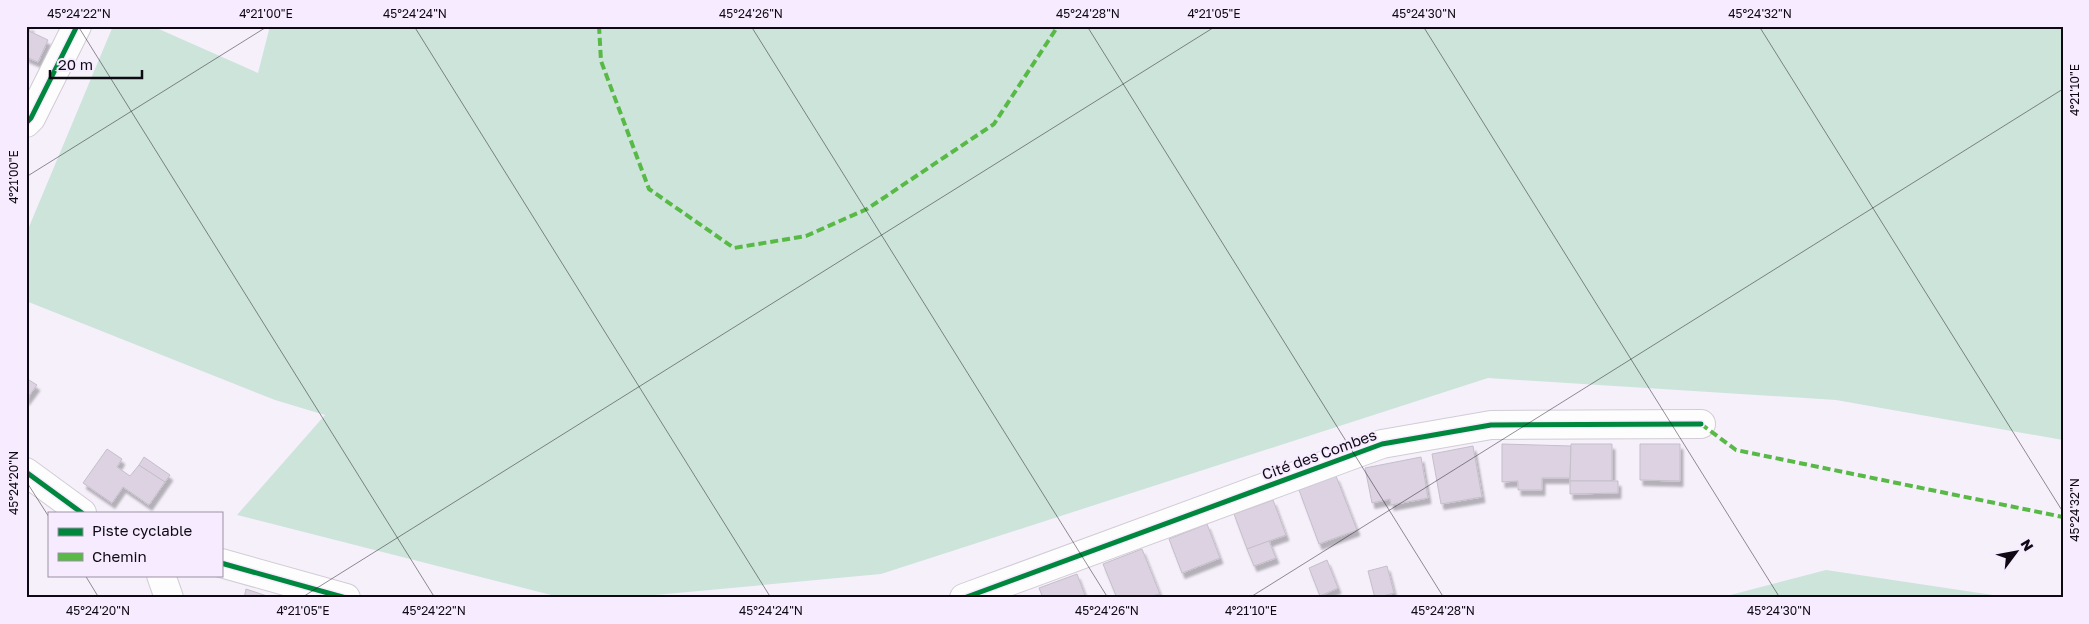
<svg xmlns="http://www.w3.org/2000/svg" width="2089" height="624" viewBox="0 0 2089 624" font-family="'Golos Text',sans-serif">
<style>
.green{fill:#cde4da}
.building{fill:#dcd2e2;stroke:#c5bfca;filter:url(#shadow)}
.lines{fill:none;stroke-linecap:round;stroke-linejoin:round}
.street-casing{stroke:#d2ccd6;stroke-width:30}
.street{stroke:#fefdfe;stroke-width:28}
.quiet{stroke:#58b947;stroke-width:4;stroke-dasharray:8 4;stroke-linecap:butt}
.cycleway-casing{stroke:#f7ecff;stroke-width:8}
.cycleway{stroke:#00873e;stroke-width:5}
.ticks{fill:none;stroke:#0f0913;stroke-width:1;stroke-opacity:0.45}
.labels{text-anchor:middle;dominant-baseline:central;stroke-width:4;stroke-linejoin:round;paint-order:stroke}
.street-label{font-size:15px;fill:#0f0913;stroke:#f7ecff}
.neatline{fill:none;stroke:#0f0913;stroke-width:2}
.ticks-label{font-size:12px;text-anchor:middle;fill:#0f0913}
</style>
<defs>
<filter id="shadow"><feDropShadow dx="3" dy="5.5" stdDeviation="1" flood-color="#0004"/></filter>
</defs>
<rect width="100%" height="100%" fill="#f6f0fb"/>
<!-- green -->
<g class="green">
<path d="M 113,26 L 152,26 L 258,73 L 270,26 L 2063,26 L 2063,440 L 1836,400 L 1488,378 L 881,574 L 623,598 L 563,598 L 237,515 L 325,415 L 275,400 L 26,301 L 26,234 Z"/>
<path d="M 1826,570 L 2013,598 L 1719,598 Z"/>
</g>
<!-- building -->
<g class="building">
<path d="M 26,26 L 31,26 L 29,31 L 48,40 L 38,62 L 26,57 Z"/>
<path d="M 26,378 L 37,385 L 26,400 Z"/>
<path d="M 1502,444 L 1571,446 L 1570,478 L 1542,478 L 1542,490 L 1518,490 L 1518,481 L 1502,482 Z"/>
<path d="M 1571,444 L 1612,444 L 1612,481 L 1570,481 Z"/>
<path d="M 1640,444 L 1680,444 L 1680,481 L 1640,480 Z"/>
<path d="M 1473,446 L 1482,497 L 1441,504 L 1432,454 Z"/>
<path d="M 107,449 L 122,459 L 117,467 L 130,476 L 139,465 L 165,482 L 149,505 L 123,487 L 112,503 L 83,483 Z"/>
<path d="M 144,457 L 170,475 L 165,482 L 139,465 Z"/>
<path d="M 1421,457 L 1428,498 L 1391,505 L 1390,499 L 1372,503 L 1365,468 Z"/>
<path d="M 1336,476 L 1357,530 L 1319,544 L 1299,490 Z"/>
<path d="M 1570,481 L 1618,481 L 1618,493 L 1570,494 Z"/>
<path d="M 1273,500 L 1286,535 L 1247,549 L 1234,514 Z"/>
<path d="M 1207,524 L 1220,558 L 1182,573 L 1169,539 Z"/>
<path d="M 1269,541 L 1276,558 L 1254,566 L 1247,549 Z"/>
<path d="M 1142,549 L 1160,594 L 1143,598 L 1117,598 L 1103,564 Z"/>
<path d="M 1327,560 L 1338,588 L 1320,596 L 1309,568 Z"/>
<path d="M 1387,566 L 1394,593 L 1375,598 L 1368,571 Z"/>
<path d="M 1077,574 L 1086,598 L 1043,598 L 1039,588 Z"/>
<path d="M 246,589 L 273,598 L 244,598 Z"/>
</g>
<g class="lines">
<!-- street casing -->
<g class="street-casing">
<g id="street">
<path d="M 26,123 L 31,118 L 77,26"/>
<path d="M 26,472 L 82,513"/>
<path d="M 221,563 L 346,598"/>
<path d="M 161,575 L 169,598"/>
<path d="M 964,598 L 1382,444 L 1491,425 L 1701,424"/>
</g>
</g>
<!-- street -->
<use href="#street" class="street"/>
<!-- quiet -->
<g class="quiet">
<path d="M 599,26 L 601,61 L 649,189 L 734,248 L 806,236 L 867,209 L 994,124 L 1058,26"/>
<path d="M 1701,424 L 1736,450 L 2063,517"/>
</g>
<!-- cycleway casing -->
<g class="cycleway-casing">
<g id="cycleway">
<path d="M 26,123 L 31,118 L 77,26"/>
<path d="M 26,472 L 82,513"/>
<path d="M 221,563 L 346,598"/>
<path d="M 964,598 L 1382,444 L 1491,425 L 1701,424"/>
</g>
</g>
<!-- cycleway -->
<use href="#cycleway" class="cycleway"/>
</g>
<!-- ticks -->
<path class="ticks" d="M 78,26 L 435,598M 414,26 L 771,598M 751,26 L 1108,598M 1087,26 L 1444,598M 1423,26 L 1780,598M 1759,26 L 2063,512M 26,177 L 268,26M 26,481 L 49,517M 85,575 L 99,598M 301,598 L 1216,26M 1249,598 L 2063,89"/>
<g class="labels">
<!-- street labels -->
<g class="street-label">
<text transform="translate(1319 454) rotate(-20)">Cité des Combes</text>
</g>
</g>
<!-- border -->
<rect width="2089" height="624" fill="none" stroke="#f7ecff" stroke-width="55"/>
<!-- legend -->
<rect x="48" y="512" width="175" height="65" fill="#f7ecff" stroke="#9a91a1"/>
<rect x="58" y="528" width="25" height="8" fill="#00873e" stroke="#9a91a1"/>
<text x="92" y="536" font-size="15" fill="#0f0913">Piste cyclable</text>
<rect x="58" y="553" width="25" height="8" fill="#58b947" stroke="#9a91a1"/>
<text x="92" y="562" font-size="15" fill="#0f0913">Chemin</text>
<!-- north arrow -->
<g transform="translate(2016 552) rotate(58)" stroke="#f7ecff" stroke-width="4" paint-order="stroke">
<path d="M0-4L9 19L0 12L-9 19Z" fill="#0f0913"/>
<text y="-8" font-size="14" font-weight="bold" text-anchor="middle" fill="#0f0913">N</text>
</g>
<!-- scale -->
<path d="M50 70v8h92v-8" fill="none" stroke="#0f0913" stroke-width="2.5"/>
<text x="58" y="70" font-size="15" fill="#0f0913" stroke="#f7ecff" stroke-width="4" paint-order="stroke">20 m</text>
<rect x="28" y="28" width="2034" height="568" class="neatline"/>
<g class="ticks-label">
<text x="79" y="18">45°24'22"N</text>
<text x="266" y="18">4°21'00"E</text>
<text x="415" y="18">45°24'24"N</text>
<text x="751" y="18">45°24'26"N</text>
<text x="1088" y="18">45°24'28"N</text>
<text x="1214" y="18">4°21'05"E</text>
<text x="1424" y="18">45°24'30"N</text>
<text x="1760" y="18">45°24'32"N</text>
<text transform="translate(2075 90) rotate(-90)" y="4">4°21'10"E</text>
<text transform="translate(14 177) rotate(-90)" y="4">4°21'00"E</text>
<text transform="translate(14 483) rotate(-90)" y="4">45°24'20"N</text>
<text transform="translate(2075 510) rotate(-90)" y="4">45°24'32"N</text>
<text x="98" y="615">45°24'20"N</text>
<text x="303" y="615">4°21'05"E</text>
<text x="434" y="615">45°24'22"N</text>
<text x="771" y="615">45°24'24"N</text>
<text x="1107" y="615">45°24'26"N</text>
<text x="1251" y="615">4°21'10"E</text>
<text x="1443" y="615">45°24'28"N</text>
<text x="1779" y="615">45°24'30"N</text>
</g>
</svg>
